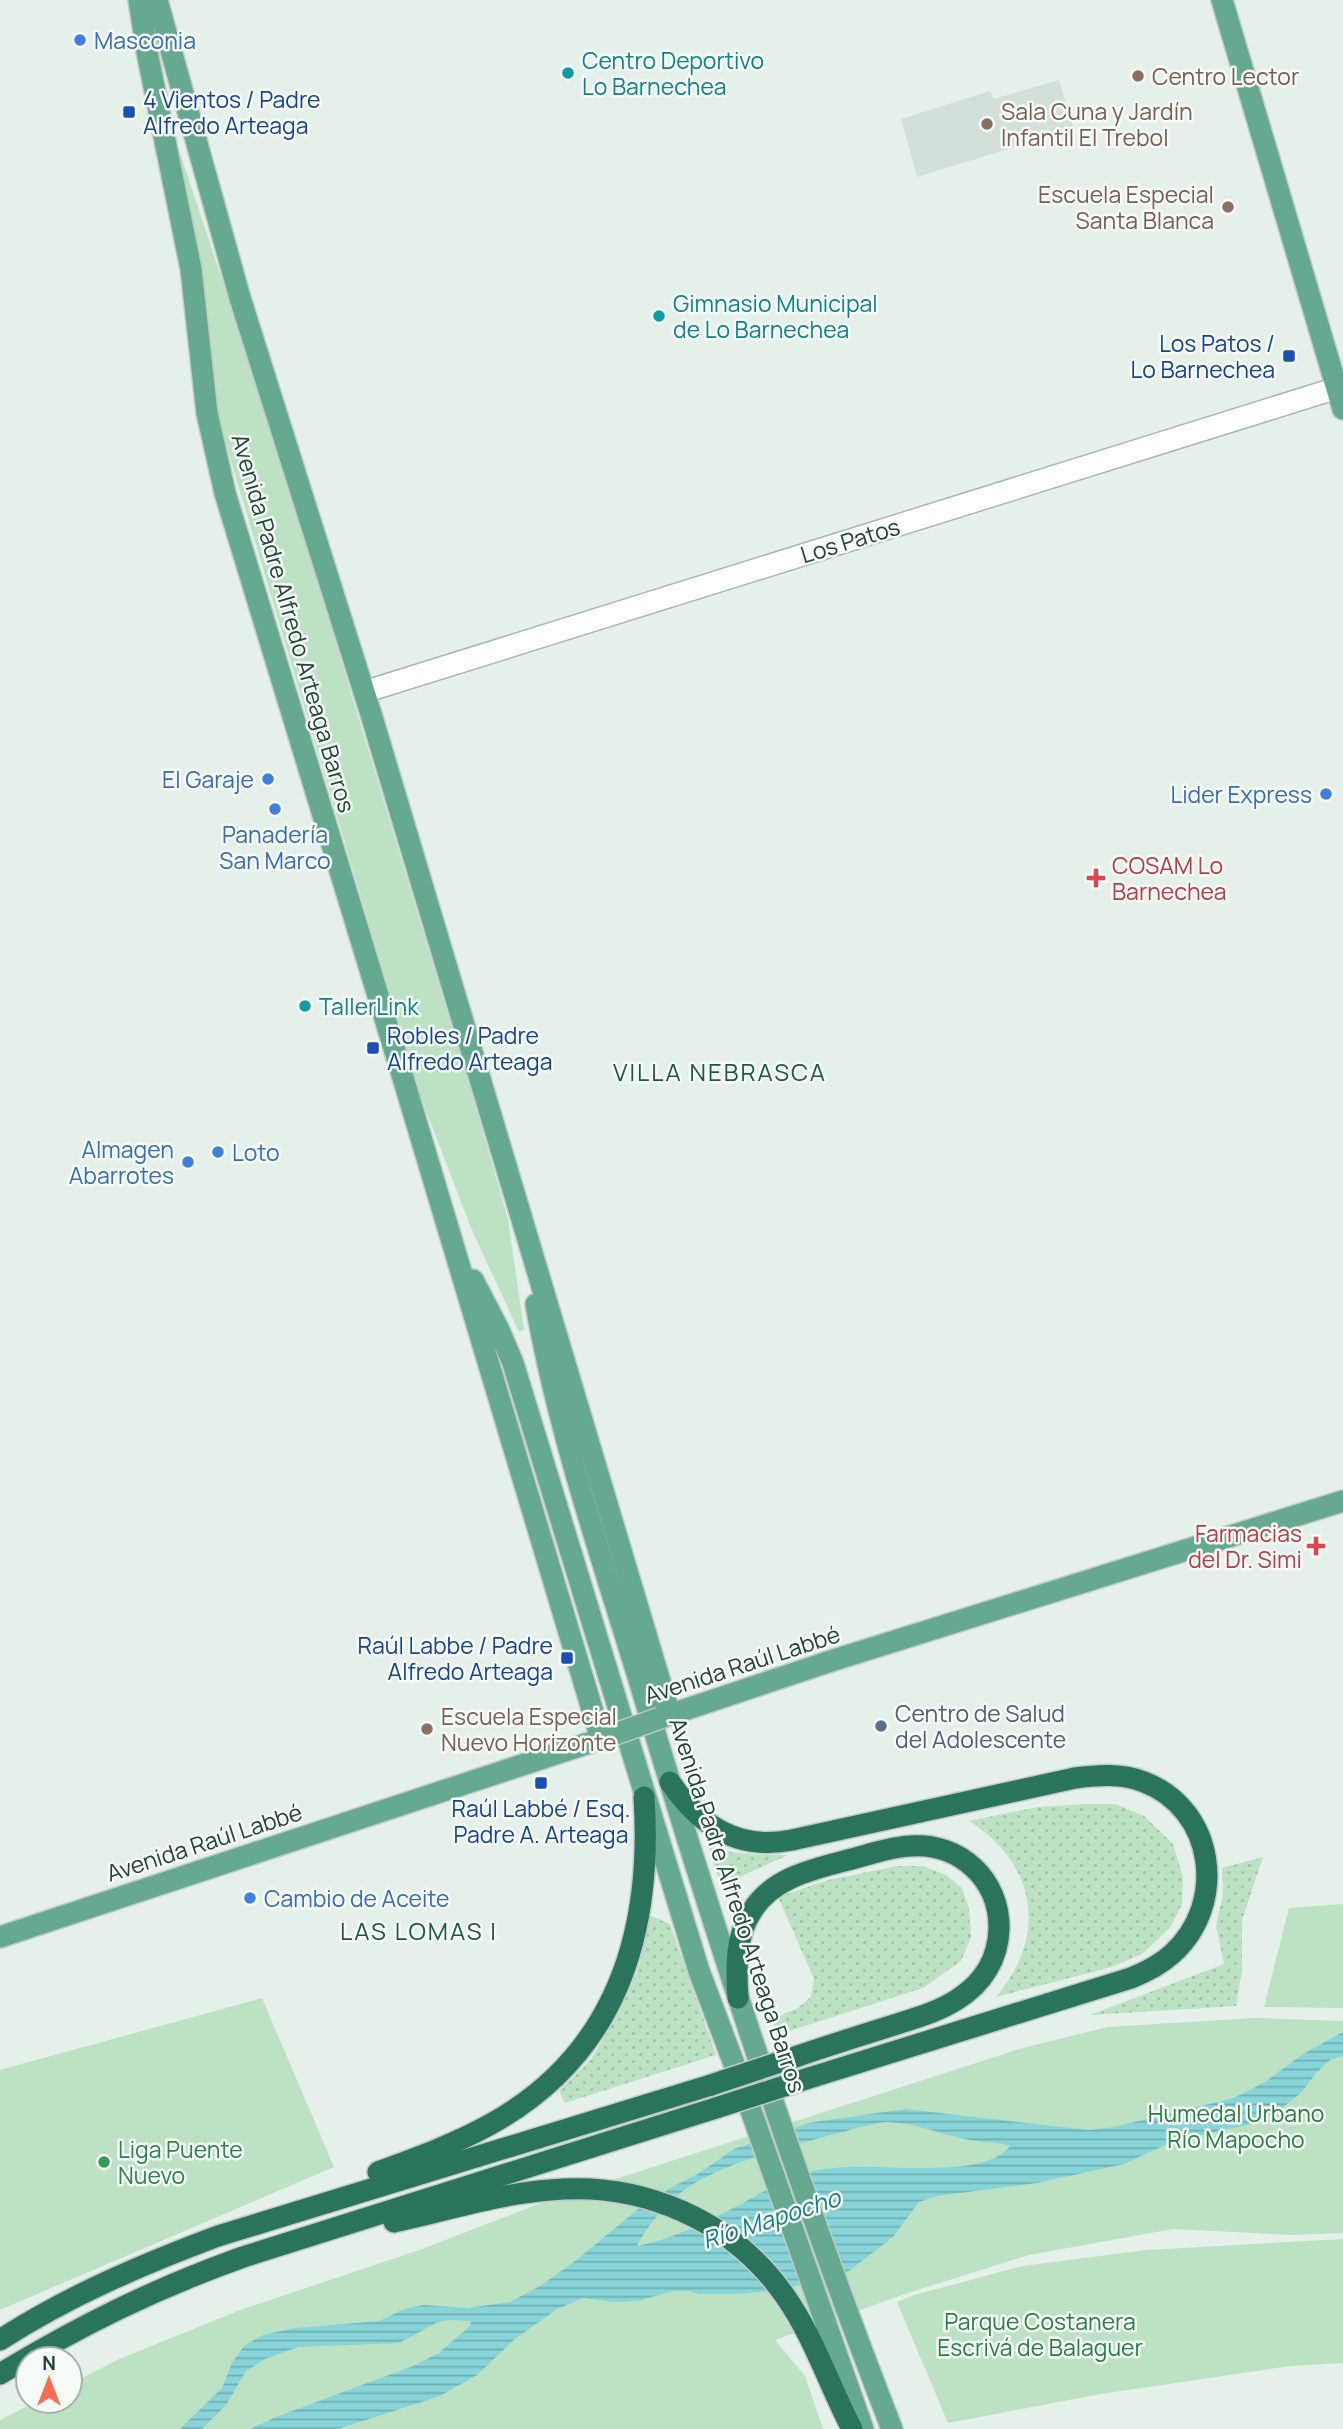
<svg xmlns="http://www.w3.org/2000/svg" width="1343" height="2429" viewBox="0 0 1343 2429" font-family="Manrope,sans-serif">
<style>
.built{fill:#d3e0d9}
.grass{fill:url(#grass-dots)}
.park{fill:#bce2c3}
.water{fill:url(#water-rules);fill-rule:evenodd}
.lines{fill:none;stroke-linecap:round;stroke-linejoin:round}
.minor-casing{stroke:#a7b9b1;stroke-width:24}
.major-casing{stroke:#c1cbc7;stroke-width:24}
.highway-casing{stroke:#c1cbc7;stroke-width:24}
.minor{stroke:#fff;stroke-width:21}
.major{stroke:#65a991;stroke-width:21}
.highway{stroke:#2a735d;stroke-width:21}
.major-bridge-casing{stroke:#c1cbc7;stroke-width:24;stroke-linecap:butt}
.highway-bridge-casing{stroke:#c1cbc7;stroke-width:24;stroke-linecap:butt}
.major-bridge{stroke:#65a991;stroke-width:21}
.highway-bridge{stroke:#2a735d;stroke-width:21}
.shop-dot{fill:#3f7fe0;stroke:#f6fbf8;stroke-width:2.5}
.culture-dot{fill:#0f9aa8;stroke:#f6fbf8;stroke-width:2.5}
.education-dot{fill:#8d6e63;stroke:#f6fbf8;stroke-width:2.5}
.transit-dot{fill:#1a4fb4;stroke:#f6fbf8;stroke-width:2.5}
.health-dot{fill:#e0444e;stroke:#f6fbf8;stroke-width:2.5}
.service-dot{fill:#5c6f8a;stroke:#f6fbf8;stroke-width:2.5}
.leisure-dot{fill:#2e9e5b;stroke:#f6fbf8;stroke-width:2.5}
.labels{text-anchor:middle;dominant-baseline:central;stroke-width:5;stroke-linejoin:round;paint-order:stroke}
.shop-label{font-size:23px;fill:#366cbe;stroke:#f6fbf8;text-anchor:start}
.culture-label{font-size:23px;fill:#0d838f;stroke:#f6fbf8;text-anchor:start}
.education-label{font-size:23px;fill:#785e54;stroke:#f6fbf8;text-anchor:start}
.transit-label{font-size:23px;fill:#164399;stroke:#f6fbf8;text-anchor:start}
.street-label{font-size:23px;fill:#224437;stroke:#f6fbf8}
.health-label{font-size:23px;fill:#be3a42;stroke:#f6fbf8;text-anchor:start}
.service-label{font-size:23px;fill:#4e5e75;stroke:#f6fbf8;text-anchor:start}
.park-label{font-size:23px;fill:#277f41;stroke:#f6fbf8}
.leisure-label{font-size:23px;fill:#27864d;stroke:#f6fbf8;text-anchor:start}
.neighbourhood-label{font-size:24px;letter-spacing:2px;fill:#1b5944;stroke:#f6fbf8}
.water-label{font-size:24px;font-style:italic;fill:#157f87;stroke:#f6fbf8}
</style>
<defs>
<pattern id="grass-dots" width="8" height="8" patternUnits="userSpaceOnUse" patternTransform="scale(1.75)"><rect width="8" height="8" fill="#bce2c3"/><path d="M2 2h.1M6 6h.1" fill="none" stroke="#a1c3a8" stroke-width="1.8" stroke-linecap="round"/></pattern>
<pattern id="water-rules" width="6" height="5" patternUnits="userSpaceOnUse" patternTransform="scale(1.75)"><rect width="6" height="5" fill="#88d5d9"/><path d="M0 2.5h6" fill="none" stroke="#6faeb1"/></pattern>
</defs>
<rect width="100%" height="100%" fill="#e5f0ea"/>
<!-- built -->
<path class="built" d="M 1059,80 L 1074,129 L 917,177 L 901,119 L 990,91 L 994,99 Z"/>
<!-- grass -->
<g class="grass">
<path d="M 1085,1804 L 1115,1804 L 1144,1816 L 1173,1844 L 1183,1877 L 1182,1904 L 1170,1928 L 1142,1954 L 1112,1967 L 996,1997 C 1048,1936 1037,1864 969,1821 L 1038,1807 Z"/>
<path d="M 707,1843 C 730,1856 763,1855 788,1855 L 742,1876 L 724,1896 Z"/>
<path d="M 1263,1857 L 1242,1920 L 1242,1971 L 1236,2006 L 1090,2015 L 1224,1964 L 1216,1926 L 1223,1894 L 1222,1868 Z"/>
<path d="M 897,1866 L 923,1866 L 946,1875 L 962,1888 L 969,1909 L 971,1937 L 961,1961 L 923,1988 L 777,2035 L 772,2019 L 798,2008 L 811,1997 L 814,1979 L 778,1897 L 828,1880 Z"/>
<path d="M 649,1915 L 670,1924 L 716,2055 L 565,2103 L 559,2091 L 591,2059 L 619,2012 L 637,1972 L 646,1939 Z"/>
</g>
<!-- park -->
<g class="park">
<path d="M 175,138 L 266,411 L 471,1090 L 508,1219 L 524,1330 L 519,1332 L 471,1228 L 420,1095 L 214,404 Z"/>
<path d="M 1343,1904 L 1343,2008 L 1264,2007 L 1289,1908 Z"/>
<path d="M 262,1998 L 334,2167 L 0,2310 L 0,2070 Z"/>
<path d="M 1254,2018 L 1343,2021 L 1343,2233 L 1292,2235 L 1173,2229 L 1029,2255 L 908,2293 L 775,2340 L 805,2376 L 823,2429 L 0,2429 L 0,2420 L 37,2401 L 70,2401 L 70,2384 L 119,2359 L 243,2309 L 422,2249 L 544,2202 L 1023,2048 L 1108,2027 Z"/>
<path d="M 1343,2239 L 1343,2363 L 1291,2366 L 1101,2394 L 948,2423 L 897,2302 L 914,2295 L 1023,2266 L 1146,2250 Z"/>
</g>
<!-- water -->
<path class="water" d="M 1343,2032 L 1343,2056 L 1331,2059 L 1316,2073 L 1301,2093 L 1279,2110 L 1252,2124 L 1174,2141 L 1124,2164 L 1037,2183 L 937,2196 L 919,2202 L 893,2237 L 849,2271 L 781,2290 L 735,2294 L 699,2294 L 689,2291 L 673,2291 L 637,2301 L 615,2302 L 583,2298 L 557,2309 L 515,2339 L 477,2375 L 440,2396 L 338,2429 L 250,2429 L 276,2417 L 413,2366 L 439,2353 L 470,2326 L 471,2321 L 449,2320 L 438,2322 L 399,2343 L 298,2347 L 265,2359 L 246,2371 L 226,2405 L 202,2429 L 180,2429 L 222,2388 L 232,2363 L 244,2346 L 263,2335 L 295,2328 L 380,2321 L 404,2309 L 423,2305 L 467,2308 L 510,2302 L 542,2285 L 579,2258 L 637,2210 L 670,2188 L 698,2174 L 734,2149 L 808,2123 L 905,2109 L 1089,2130 L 1114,2127 L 1234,2098 L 1265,2082 L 1303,2054 ZM 885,2122 C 917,2122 945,2137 977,2141 C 988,2143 999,2142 1010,2146 C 994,2167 954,2167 930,2168 C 881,2169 833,2160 787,2179 C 776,2184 765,2191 754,2197 C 717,2217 678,2238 637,2246 C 648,2224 669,2200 690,2186 C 729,2162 783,2148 827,2136 C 847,2131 865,2125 885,2122 Z"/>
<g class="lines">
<!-- minor casing -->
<g class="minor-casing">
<path id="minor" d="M 364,692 L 1337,388"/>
</g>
<!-- major casing -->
<g class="major-casing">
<g id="major">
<path d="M 139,0 L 147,52 L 191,269 L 207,413 L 225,493 L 401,1071 L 601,1739"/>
<path d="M 157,0 L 240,298 L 371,714 L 670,1715"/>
<path d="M 1222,0 L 1343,409"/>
<path d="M 473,1280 L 498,1328 L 513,1363 L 699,1971 L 742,2085 L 863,2429"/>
<path d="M 536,1304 C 559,1436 604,1564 643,1693 C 717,1941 798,2188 892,2429"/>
<path d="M 660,1718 L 834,1660 L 1343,1501"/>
<path d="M 0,1937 L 607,1737"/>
</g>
</g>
<!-- highway casing -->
<g class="highway-casing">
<g id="highway">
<path d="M 670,1782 C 700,1826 738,1851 792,1840 L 1075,1778 C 1098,1775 1122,1773 1144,1782 C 1215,1809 1228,1904 1172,1954 C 1160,1965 1146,1972 1131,1978 L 806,2079"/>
<path d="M 738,1998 C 736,1969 735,1936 752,1911 C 772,1878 813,1869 848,1860 C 868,1855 889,1847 910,1846 C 960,1842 1000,1880 999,1929 C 998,1959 983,1983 958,1999 C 938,2012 916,2018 894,2025 C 862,2035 830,2045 798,2056"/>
<path d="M 378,2172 C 416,2158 455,2144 491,2124 C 617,2054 653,1933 644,1797"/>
<path d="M 394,2222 C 445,2211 497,2194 550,2190 C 642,2181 732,2220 785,2296 C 814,2337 829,2385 852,2429"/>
<path d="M 0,2340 C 68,2296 143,2264 218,2236 L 711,2085"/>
<path d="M 0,2374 C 81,2325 154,2289 243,2257 L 719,2107"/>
</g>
</g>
<!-- minor -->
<use href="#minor" class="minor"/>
<!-- major -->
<use href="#major" class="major"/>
<!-- highway -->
<use href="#highway" class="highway"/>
<!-- major-bridge casing -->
<g class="major-bridge-casing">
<path id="major-bridge" d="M 607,1737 L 660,1718"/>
</g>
<!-- highway-bridge casing -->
<g class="highway-bridge-casing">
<g id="highway-bridge">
<path d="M 711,2085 L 798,2056"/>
<path d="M 719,2107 L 806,2079"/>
</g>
</g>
<!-- major-bridge -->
<use href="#major-bridge" class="major-bridge"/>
<!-- highway-bridge -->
<use href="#highway-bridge" class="highway-bridge"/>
</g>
<!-- markers -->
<g class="shop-dot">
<circle cx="80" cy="40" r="7"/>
<circle cx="268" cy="779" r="7"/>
<circle cx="1326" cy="794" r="7"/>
<circle cx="275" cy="809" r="7"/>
<circle cx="218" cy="1152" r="7"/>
<circle cx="188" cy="1162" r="7"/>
<circle cx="250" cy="1898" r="7"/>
</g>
<g class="culture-dot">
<circle cx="568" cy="73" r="7"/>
<circle cx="659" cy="316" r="7"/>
<circle cx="305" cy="1006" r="7"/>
</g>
<g class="education-dot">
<circle cx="1138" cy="76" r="7"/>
<circle cx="987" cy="124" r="7"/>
<circle cx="1228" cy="207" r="7"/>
<circle cx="427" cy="1729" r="7"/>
</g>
<g class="transit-dot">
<rect x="122" y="105" width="14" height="14" rx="3.5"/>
<rect x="1282" y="349" width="14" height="14" rx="3.5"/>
<rect x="366" y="1041" width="14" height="14" rx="3.5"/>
<rect x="560" y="1651" width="14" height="14" rx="3.5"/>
<rect x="534" y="1776" width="14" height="14" rx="3.5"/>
</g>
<g class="health-dot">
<path d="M1092.5 867.5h7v7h7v7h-7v7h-7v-7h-7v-7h7z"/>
<path d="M1312.5 1535.5h7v7h7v7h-7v7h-7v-7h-7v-7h7z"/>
</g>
<circle class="service-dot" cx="881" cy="1726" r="7"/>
<circle class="leisure-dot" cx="104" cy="2162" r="7"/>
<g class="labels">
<!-- shop labels -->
<g class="shop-label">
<text x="94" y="40">Masconia</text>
<text x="254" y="779" text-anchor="end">El Garaje</text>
<text x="1312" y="794" text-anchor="end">Lider Express</text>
<text x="275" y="834" text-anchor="middle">Panadería<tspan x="275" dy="26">San Marco</tspan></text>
<text x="174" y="1149" text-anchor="end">Almagen<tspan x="174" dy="26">Abarrotes</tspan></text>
<text x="232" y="1152">Loto</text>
<text x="264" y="1898">Cambio de Aceite</text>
</g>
<!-- culture labels -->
<g class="culture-label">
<text x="582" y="60">Centro Deportivo<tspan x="582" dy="26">Lo Barnechea</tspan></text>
<text x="673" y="303">Gimnasio Municipal<tspan x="673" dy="26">de Lo Barnechea</tspan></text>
<text x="319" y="1006">TallerLink</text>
</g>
<!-- education labels -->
<g class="education-label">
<text x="1152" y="76">Centro Lector</text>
<text x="1001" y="111">Sala Cuna y Jardín<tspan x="1001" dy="26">Infantil El Trebol</tspan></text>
<text x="1214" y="194" text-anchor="end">Escuela Especial<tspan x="1214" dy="26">Santa Blanca</tspan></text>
<text x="441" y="1716">Escuela Especial<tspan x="441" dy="26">Nuevo Horizonte</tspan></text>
</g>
<!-- transit labels -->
<g class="transit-label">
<text x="143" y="99">4 Vientos / Padre<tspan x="143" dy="26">Alfredo Arteaga</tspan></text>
<text x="1275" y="343" text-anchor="end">Los Patos /<tspan x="1275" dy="26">Lo Barnechea</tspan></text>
<text x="387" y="1035">Robles / Padre<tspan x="387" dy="26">Alfredo Arteaga</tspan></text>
<text x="553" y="1645" text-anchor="end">Raúl Labbe / Padre<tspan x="553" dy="26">Alfredo Arteaga</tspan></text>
<text x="541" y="1808" text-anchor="middle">Raúl Labbé / Esq.<tspan x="541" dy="26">Padre A. Arteaga</tspan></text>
</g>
<!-- street labels -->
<g class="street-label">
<text transform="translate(850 540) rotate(-17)">Los Patos</text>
<text transform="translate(294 623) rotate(74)">Avenida Padre Alfredo Arteaga Barros</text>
<text transform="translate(742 1664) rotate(-18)">Avenida Raúl Labbé</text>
<text transform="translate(204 1842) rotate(-18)">Avenida Raúl Labbé</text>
<text transform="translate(738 1905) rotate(72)">Avenida Padre Alfredo Arteaga Barros</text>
</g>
<!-- health labels -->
<g class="health-label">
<text x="1112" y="865">COSAM Lo<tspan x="1112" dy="26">Barnechea</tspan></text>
<text x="1302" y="1533" text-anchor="end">Farmacias<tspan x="1302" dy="26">del Dr. Simi</tspan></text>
</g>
<!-- service labels -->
<g class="service-label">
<text x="895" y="1713">Centro de Salud<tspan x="895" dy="26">del Adolescente</tspan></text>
</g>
<!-- park labels -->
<g class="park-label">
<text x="1236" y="2113">Humedal Urbano<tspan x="1236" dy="26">Río Mapocho</tspan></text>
<text x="1040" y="2321">Parque Costanera<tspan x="1040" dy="26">Escrivá de Balaguer</tspan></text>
</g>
<!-- leisure labels -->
<g class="leisure-label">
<text x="118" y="2149">Liga Puente<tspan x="118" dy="26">Nuevo</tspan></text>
</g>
<!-- neighbourhood labels -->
<g class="neighbourhood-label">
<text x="720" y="1071">VILLA NEBRASCA</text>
<text x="419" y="1930">LAS LOMAS I</text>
</g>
<!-- water labels -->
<g class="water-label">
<text transform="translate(771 2218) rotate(-18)">Río Mapocho</text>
</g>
</g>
<!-- north arrow -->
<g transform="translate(49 2380)"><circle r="33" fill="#f6fbf8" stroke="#a1b2ab" stroke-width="2"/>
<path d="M0-5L12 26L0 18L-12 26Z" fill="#ff6d54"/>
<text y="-10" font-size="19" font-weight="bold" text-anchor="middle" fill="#224437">N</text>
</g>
</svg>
